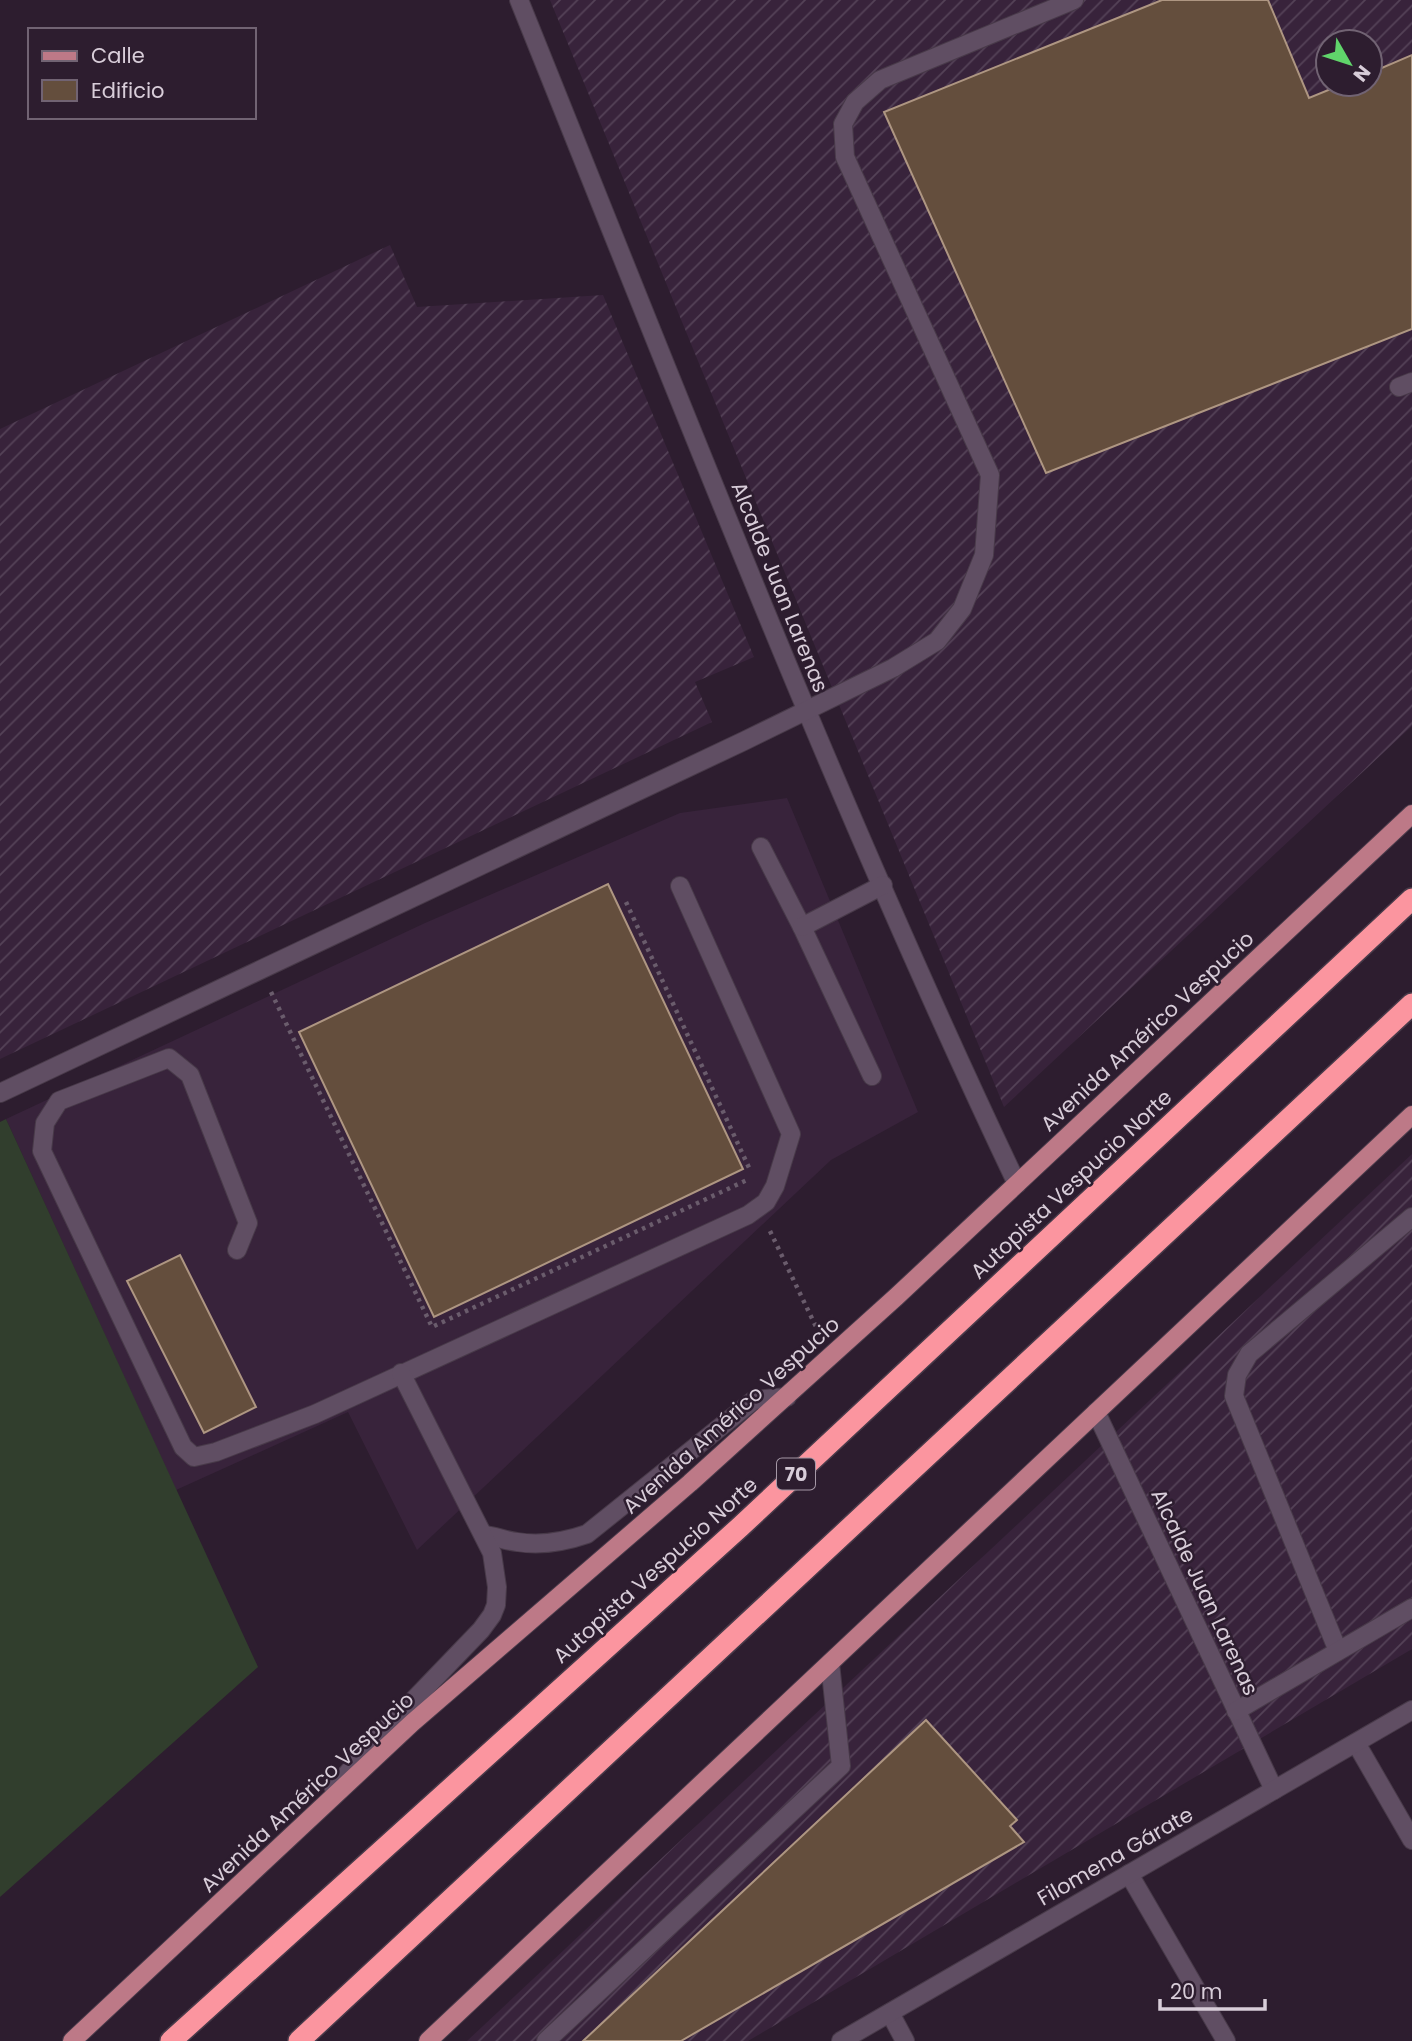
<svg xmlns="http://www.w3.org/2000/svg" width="1412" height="2041" viewBox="0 0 1412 2041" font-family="Poppins,sans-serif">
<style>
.built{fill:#38233b}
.industrial{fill:url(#industrial-furrows);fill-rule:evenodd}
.grass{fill:#313e2d}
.building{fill:#644e3d;stroke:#ae9682;stroke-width:2}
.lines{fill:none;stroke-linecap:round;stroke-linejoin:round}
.minor-casing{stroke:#483a49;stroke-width:20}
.major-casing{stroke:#483a49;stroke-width:20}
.highway-casing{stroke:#483a49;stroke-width:24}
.path{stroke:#6a5c6c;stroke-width:4.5;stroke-dasharray:3.5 5;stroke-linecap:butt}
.minor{stroke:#604e63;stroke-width:18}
.major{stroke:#bd7987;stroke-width:18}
.highway{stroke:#fb959f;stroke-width:21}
.labels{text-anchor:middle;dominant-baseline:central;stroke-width:5;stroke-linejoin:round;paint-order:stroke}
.shield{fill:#2d1d2f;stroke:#a598a6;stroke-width:2}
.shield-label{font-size:19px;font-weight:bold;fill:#d8cdd9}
.street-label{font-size:21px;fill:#d8cdd9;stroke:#2d1d2f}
</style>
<defs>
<pattern id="industrial-furrows" width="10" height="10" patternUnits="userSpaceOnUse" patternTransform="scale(1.75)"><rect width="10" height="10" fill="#38233b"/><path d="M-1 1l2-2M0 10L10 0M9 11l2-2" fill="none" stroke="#544257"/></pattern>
</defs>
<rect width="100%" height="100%" fill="#2d1d2f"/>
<!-- built -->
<path class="built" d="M 787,798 L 918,1112 L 831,1160 L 417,1550 L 348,1412 L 176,1490 L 6,1119 L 425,923 L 680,813 Z"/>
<!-- industrial -->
<g class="industrial">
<path d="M 550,0 L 1412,0 L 1412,726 L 1004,1107 ZM 1328,42 L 1370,42 L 1370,84 L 1328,84 Z"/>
<path d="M 390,245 L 417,307 L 603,295 L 754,657 L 695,682 L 712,722 L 0,1059 L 0,429 Z"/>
<path d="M 1412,1154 L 1412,1649 L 748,2041 L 467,2041 Z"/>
</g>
<!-- grass -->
<path class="grass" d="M 6,1119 L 258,1667 L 0,1897 L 0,1122 Z"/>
<!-- building -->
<g class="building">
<path d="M 1162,0 L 1268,0 L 1309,98 L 1343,84 L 1370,84 L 1370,73 L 1412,55 L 1412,329 L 1046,473 L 884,112 Z"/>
<path d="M 608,884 L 743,1169 L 434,1317 L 299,1032 Z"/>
<path d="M 180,1255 L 256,1407 L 204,1433 L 127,1281 Z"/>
<path d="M 926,1720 L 1017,1820 L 1010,1826 L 1024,1842 L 681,2041 L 583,2041 Z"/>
</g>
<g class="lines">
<!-- minor casing -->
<g class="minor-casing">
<g id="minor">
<path d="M 519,0 C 679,397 833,797 1017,1184"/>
<path d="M 1399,387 L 1412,382"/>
<path d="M 761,847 L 802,927 L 872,1076"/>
<path d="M 802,927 L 883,885"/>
<path d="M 0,1093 L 744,741 L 893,668 L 937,641 L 962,609 L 984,555 L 990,475 L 845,157 L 843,124 L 855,102 L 880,80 L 1074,0"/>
<path d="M 237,1250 L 248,1223 L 190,1075 L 169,1058 L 59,1101 L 45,1123 L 42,1151 L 183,1447 L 194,1457 L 216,1452 L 315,1414 L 748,1215 L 766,1202 L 775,1186 L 791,1134 L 680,886"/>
<path d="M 1096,1412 L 1274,1790"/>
<path d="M 484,1535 C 495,1536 506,1541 517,1542 C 542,1546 564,1542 587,1534 L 754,1400 L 787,1397"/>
<path d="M 1338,1651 L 1234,1396 L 1237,1375 L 1249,1354 L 1412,1217"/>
<path d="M 1236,1711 L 1412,1608"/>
<path d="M 1356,1743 L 1412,1840"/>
<path d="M 334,1789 L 382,1733 L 481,1630 L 492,1615 L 496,1605 L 497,1587 L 492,1553 L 401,1373"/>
<path d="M 1129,1874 L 1226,2041"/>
<path d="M 890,2013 L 905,2041"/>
<path d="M 546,2041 L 841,1766 L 830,1663"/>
<path d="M 841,2041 L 1412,1710"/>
</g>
</g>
<!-- major casing -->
<g class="major-casing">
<g id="major">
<path d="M 72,2041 L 412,1723 L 690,1483 L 896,1297 L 1412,814"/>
<path d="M 428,2041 L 1412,1115"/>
</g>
</g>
<!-- highway casing -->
<g class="highway-casing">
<g id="highway">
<path d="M 171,2041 L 740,1527 L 1412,899"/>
<path d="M 299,2041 L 1412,1004"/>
</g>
</g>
<!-- path -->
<g class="path">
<path d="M 626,902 L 751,1172"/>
<path d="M 271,992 L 432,1327 L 747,1180"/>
<path d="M 770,1231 L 819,1333"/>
</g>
<!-- minor -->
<use href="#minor" class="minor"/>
<!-- major -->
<use href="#major" class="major"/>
<!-- highway -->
<use href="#highway" class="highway"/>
</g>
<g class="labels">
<!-- shield labels -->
<rect class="shield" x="777" y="1458.5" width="38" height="31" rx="5"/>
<g class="shield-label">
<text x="796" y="1474">70</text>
</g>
<!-- street labels -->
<g class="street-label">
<text transform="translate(780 587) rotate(68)">Alcalde Juan Larenas</text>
<text transform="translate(1147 1031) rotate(-43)">Avenida Américo Vespucio</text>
<text transform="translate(1071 1184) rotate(-43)">Autopista Vespucio Norte</text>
<text transform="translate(731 1415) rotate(-42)">Avenida Américo Vespucio</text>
<text transform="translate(655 1570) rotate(-42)">Autopista Vespucio Norte</text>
<text transform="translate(1205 1592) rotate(65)">Alcalde Juan Larenas</text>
<text transform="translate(307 1792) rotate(-43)">Avenida Américo Vespucio</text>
<text transform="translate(1115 1856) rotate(-30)">Filomena Gárate</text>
</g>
</g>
<!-- legend -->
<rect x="28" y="28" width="228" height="91" fill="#2d1d2f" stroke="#716373" stroke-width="2"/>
<rect x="42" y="51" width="35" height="10" fill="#bd7987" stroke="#716373" stroke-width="2"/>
<text x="91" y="63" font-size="21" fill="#d8cdd9">Calle</text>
<rect x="42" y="80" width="35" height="21" fill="#644e3d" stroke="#716373" stroke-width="2"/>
<text x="91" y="98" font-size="21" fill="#d8cdd9">Edificio</text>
<!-- north arrow -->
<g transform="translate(1349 63) rotate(129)"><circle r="33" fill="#2d1d2f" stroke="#716373" stroke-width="2"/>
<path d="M0-5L12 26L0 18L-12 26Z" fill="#60d56b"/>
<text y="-10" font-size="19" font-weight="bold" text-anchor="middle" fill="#d8cdd9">N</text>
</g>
<!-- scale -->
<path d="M1160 1999v10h105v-10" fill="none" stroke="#d8cdd9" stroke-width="3.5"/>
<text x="1170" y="1999" font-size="21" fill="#d8cdd9" stroke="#2d1d2f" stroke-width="5" paint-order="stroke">20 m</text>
</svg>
